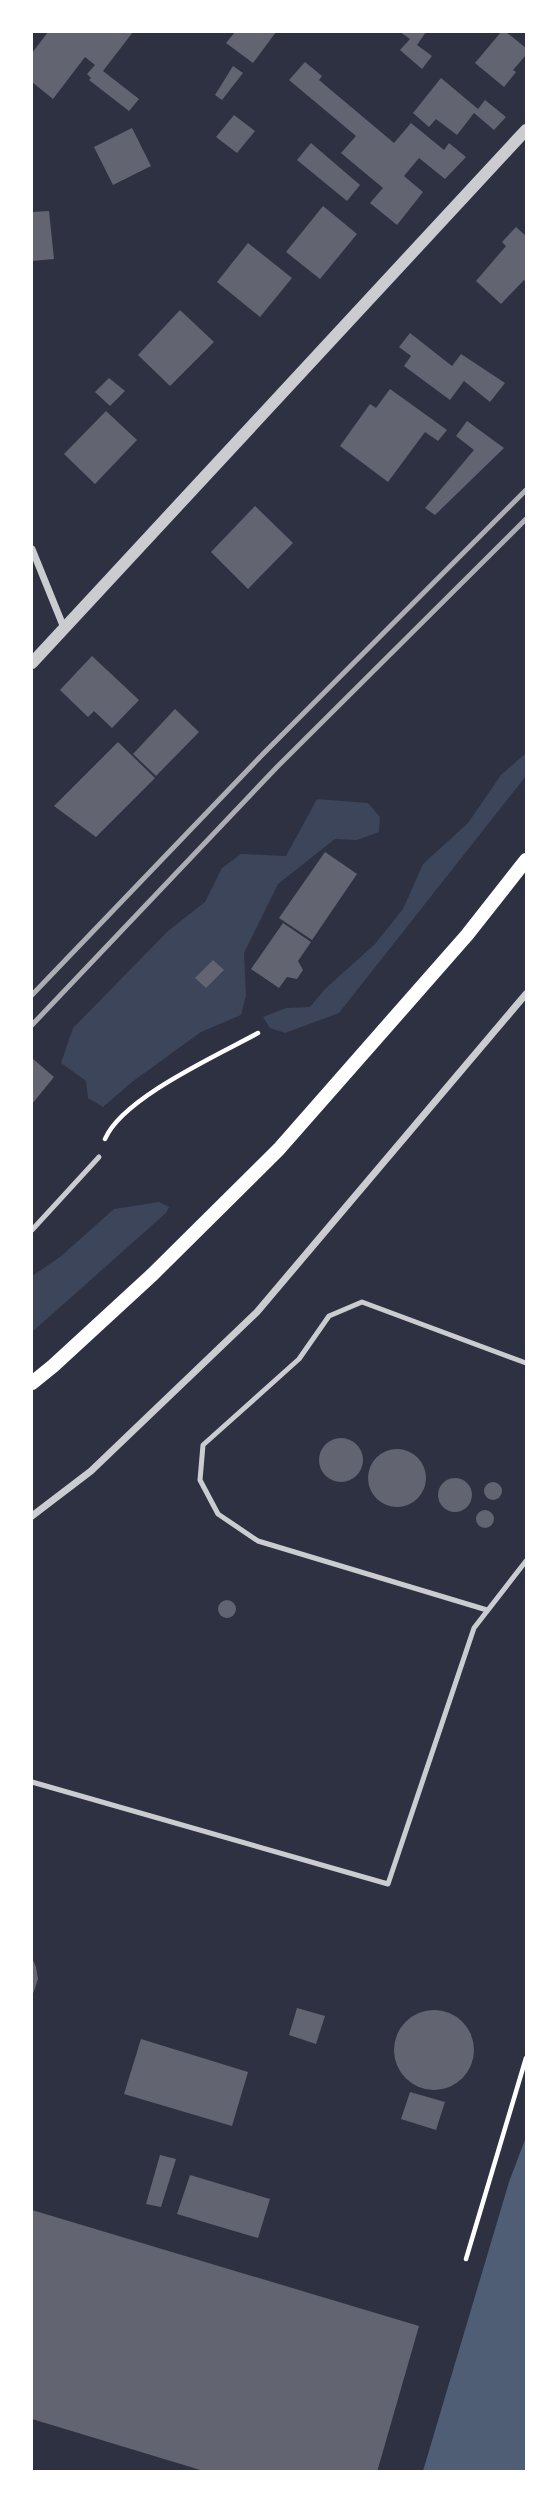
<svg xmlns="http://www.w3.org/2000/svg" width="558" height="2503" viewBox="0 0 558 2503" font-family="'Fira Sans Condensed',sans-serif">
<style>
.green{fill:#3c4559}
.water{fill:#4f5d75}
.building{fill:#626471}
.lines{fill:none;stroke-linecap:round;stroke-linejoin:round}
.path{stroke:#fff;stroke-width:4.5}
.service{stroke:#caccd0;stroke-width:5}
.minor{stroke:#caccd0;stroke-width:7}
.tertiary{stroke:#caccd0;stroke-width:12}
.secondary{stroke:#fff;stroke-width:14}
.rail{stroke:#abadb3;stroke-width:5}
</style>
<rect width="100%" height="100%" fill="#2d3142"/>
<!-- green -->
<g class="green">
<path d="M 526,753 L 526,776 L 339,1013 L 285,1033 L 270,1028 L 263,1017 L 286,1008 L 310,1007 L 325,989 L 375,944 L 403,909 L 423,864 L 468,823 L 501,775 Z"/>
<path d="M 317,799 L 368,803 L 380,817 L 379,832 L 357,840 L 335,839 L 278,884 L 244,953 L 246,995 L 241,1015 L 201,1032 L 132,1082 L 103,1107 L 88,1098 L 86,1081 L 61,1063 L 73,1028 L 168,931 L 205,902 L 222,868 L 241,854 L 286,856 Z"/>
<path d="M 159,1202 L 169,1207 L 166,1213 L 32,1332 L 32,1276 L 60,1257 L 114,1209 Z"/>
</g>
<!-- water -->
<path class="water" d="M 526,2137 L 526,2471 L 423,2471 L 509,2182 Z"/>
<!-- building -->
<g class="building">
<path d="M 48,32 L 133,32 L 103,71 L 139,99 L 129,111 L 89,80 L 91,78 L 87,74 L 95,65 L 85,57 L 53,99 L 32,82 L 32,53 Z"/>
<path d="M 235,32 L 276,32 L 253,63 L 226,43 Z"/>
<path d="M 400,32 L 426,32 L 417,45 L 432,56 L 422,69 L 400,50 L 410,39 Z"/>
<path d="M 501,32 L 506,32 L 526,48 L 526,55 L 513,70 L 516,72 L 504,87 L 475,63 Z"/>
<path d="M 305,62 L 322,76 L 319,80 L 394,143 L 411,123 L 444,150 L 449,143 L 466,157 L 445,179 L 419,158 L 404,176 L 423,192 L 397,225 L 370,203 L 383,188 L 341,153 L 356,136 L 289,80 Z"/>
<path d="M 233,66 L 243,73 L 222,100 L 215,95 Z"/>
<path d="M 441,78 L 478,109 L 485,100 L 506,117 L 494,130 L 474,113 L 457,135 L 436,119 L 429,127 L 413,113 Z"/>
<path d="M 234,115 L 255,131 L 237,153 L 216,137 Z"/>
<path d="M 132,128 L 151,166 L 113,185 L 94,147 Z"/>
<path d="M 311,143 L 360,185 L 347,201 L 297,160 Z"/>
<path d="M 323,206 L 357,234 L 320,279 L 286,252 Z"/>
<path d="M 49,211 L 54,259 L 32,261 L 32,212 Z"/>
<path d="M 516,227 L 526,236 L 526,283 L 524,280 L 501,304 L 476,281 L 506,246 L 502,242 Z"/>
<path d="M 248,243 L 292,278 L 260,317 L 217,282 Z"/>
<path d="M 180,310 L 214,342 L 170,386 L 138,355 Z"/>
<path d="M 410,333 L 452,366 L 461,354 L 505,383 L 490,402 L 464,381 L 450,400 L 404,366 L 411,356 L 399,347 Z"/>
<path d="M 109,378 L 125,391 L 110,406 L 95,392 Z"/>
<path d="M 390,389 L 447,430 L 438,441 L 425,432 L 388,482 L 340,446 L 370,404 L 376,408 Z"/>
<path d="M 106,411 L 137,440 L 95,484 L 64,454 Z"/>
<path d="M 467,421 L 504,448 L 435,515 L 425,508 L 474,450 L 456,436 Z"/>
<path d="M 255,506 L 293,543 L 248,589 L 211,552 Z"/>
<path d="M 92,656 L 139,700 L 112,728 L 94,711 L 88,717 L 60,690 Z"/>
<path d="M 175,709 L 199,732 L 156,776 L 133,754 Z"/>
<path d="M 118,742 L 155,778 L 96,837 L 54,806 Z"/>
<path d="M 325,852 L 357,874 L 312,940 L 279,918 Z"/>
<path d="M 283,923 L 311,942 L 298,961 L 303,970 L 297,979 L 287,977 L 279,988 L 251,969 Z"/>
<path d="M 213,960 L 224,970 L 206,988 L 195,978 Z"/>
<path d="M 32,1058 L 54,1077 L 32,1104 Z"/>
<circle cx="341" cy="1460" r="22"/>
<circle cx="397" cy="1478" r="29"/>
<circle cx="455" cy="1495" r="17"/>
<circle cx="493" cy="1491" r="9"/>
<circle cx="485" cy="1519" r="9"/>
<circle cx="227" cy="1609" r="9"/>
<path d="M 32,1958 L 36,1967 L 38,1979 L 32,1997 Z"/>
<path d="M 297,2008 L 325,2016 L 316,2044 L 289,2035 Z"/>
<circle cx="434" cy="2050" r="40"/>
<path d="M 141,2039 L 248,2072 L 232,2126 L 124,2094 Z"/>
<path d="M 410,2092 L 445,2102 L 436,2130 L 401,2119 Z"/>
<path d="M 160,2155 L 176,2159 L 161,2207 L 146,2204 Z"/>
<path d="M 190,2175 L 270,2199 L 258,2238 L 177,2214 Z"/>
<path d="M 32,2210 L 419,2326 L 377,2472 L 207,2472 L 32,2419 Z"/>
</g>
<g class="lines">
<!-- path -->
<g class="path">
<path d="M 105,1139 C 122,1098 218,1055 258,1033"/>
<path d="M 466,2259 L 526,2058"/>
</g>
<!-- service -->
<g class="service">
<path d="M 32,1230 L 99,1157"/>
<path d="M 487,1610 L 258,1541 L 218,1514 L 200,1480 L 203,1445 L 299,1359 L 329,1316 L 362,1302 L 526,1363"/>
<path d="M 32,1782 L 388,1884 L 474,1628 L 526,1561"/>
</g>
<!-- minor -->
<g class="minor">
<path d="M 32,549 L 64,628"/>
<path d="M 32,1516 L 91,1471 L 257,1312 L 526,994"/>
</g>
<!-- tertiary -->
<path class="tertiary" d="M 32,663 L 526,130"/>
<!-- secondary -->
<path class="secondary" d="M 32,1383 L 53,1366 L 153,1274 L 279,1149 L 467,935 L 526,860"/>
<!-- rail -->
<g class="rail">
<path d="M 32,995 L 263,754 L 526,490"/>
<path d="M 32,1025 L 277,767 L 526,519"/>
</g>
</g>
<!-- border -->
<rect width="558" height="2503" fill="none" stroke="#ffffff" stroke-width="66"/>
</svg>
